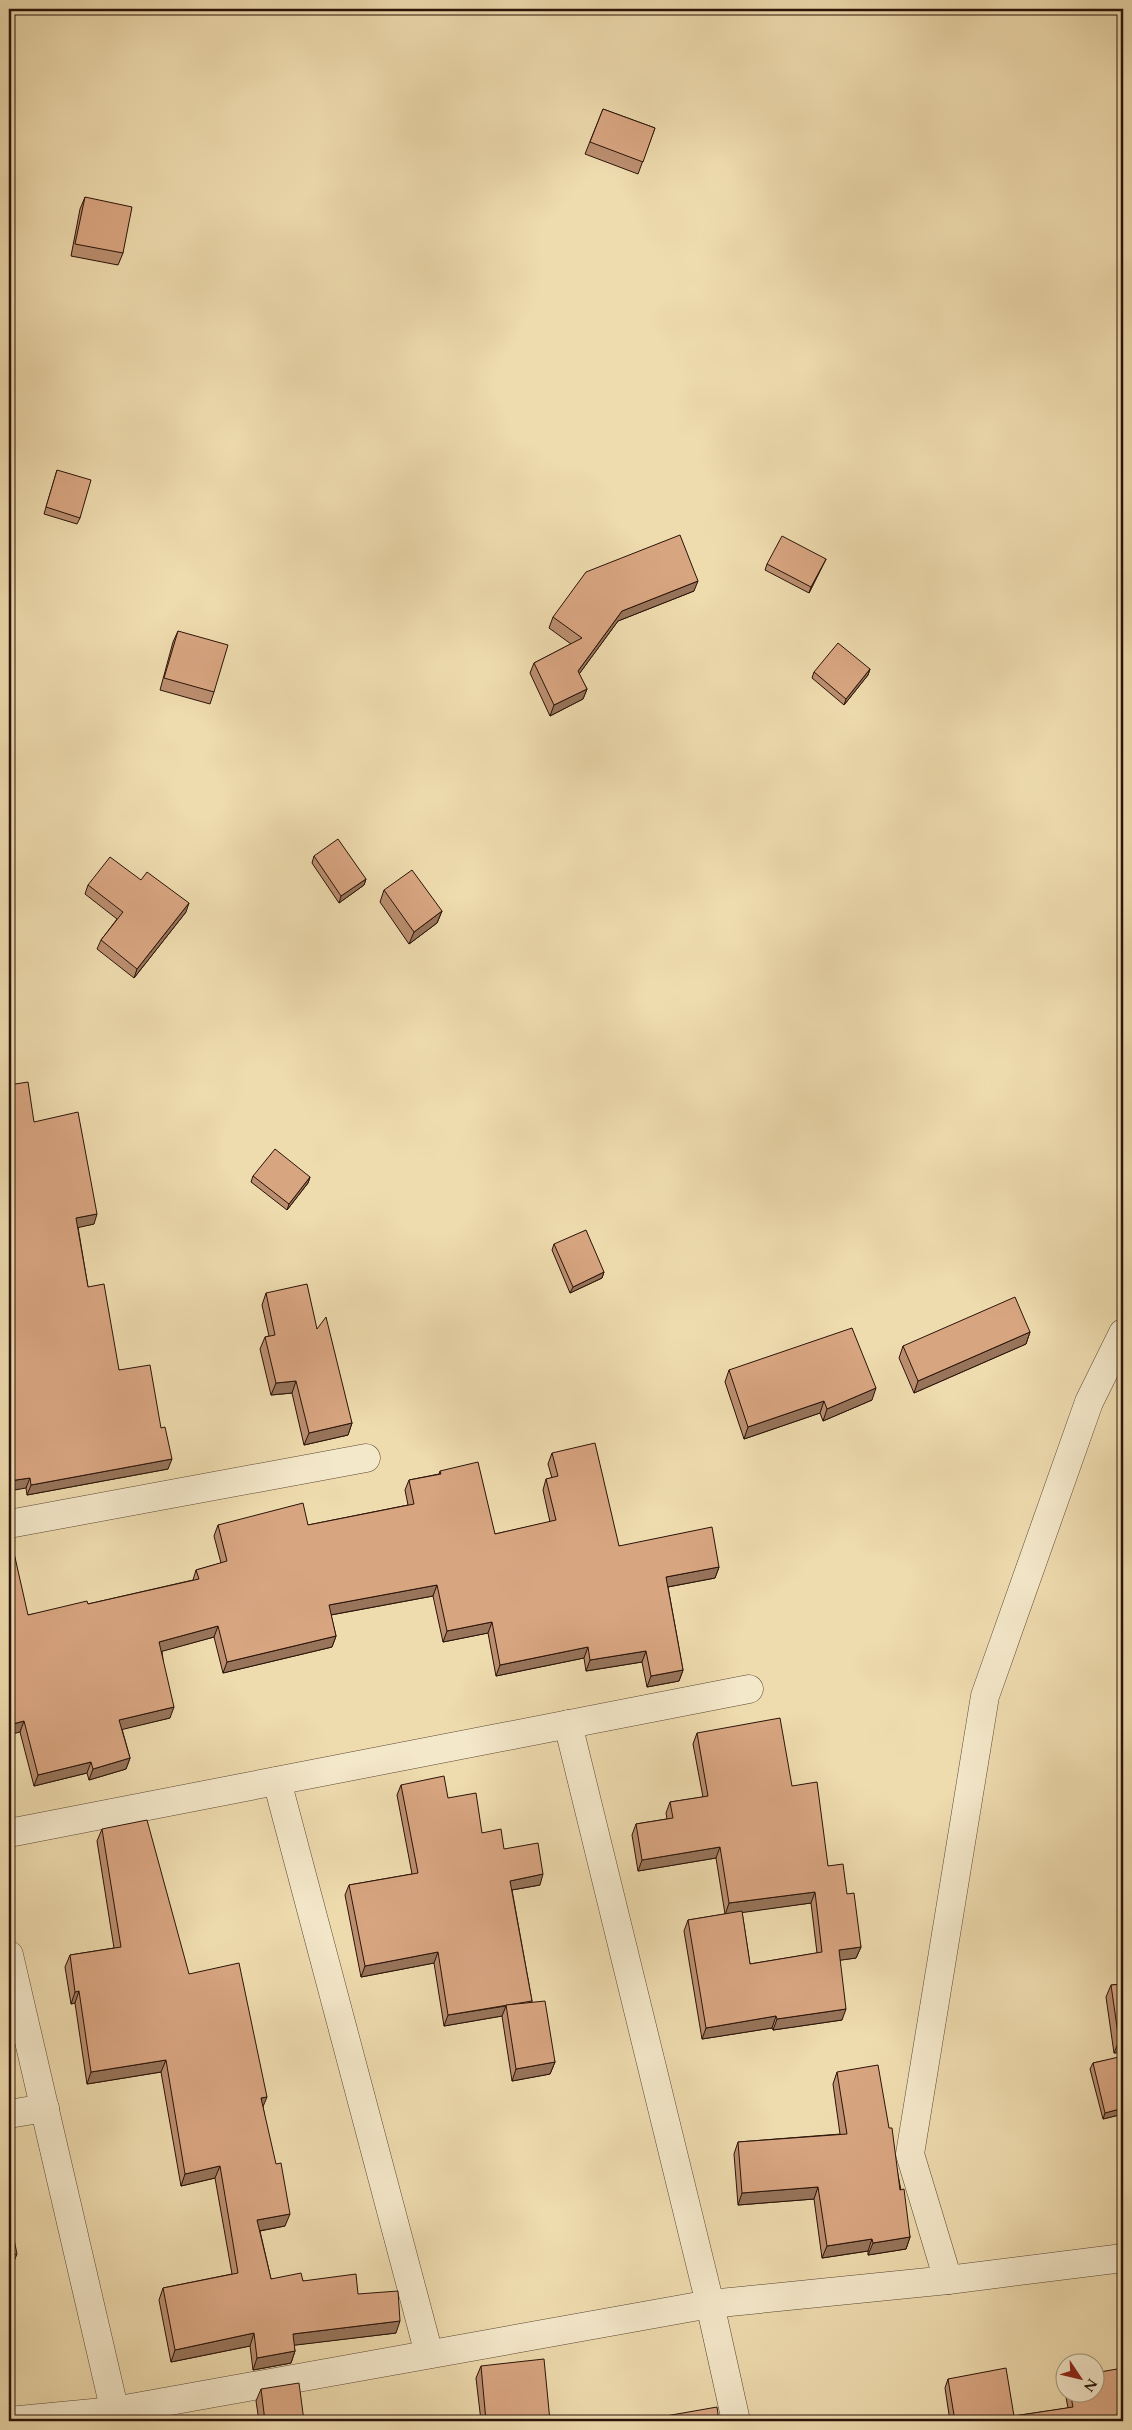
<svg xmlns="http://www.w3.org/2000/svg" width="1132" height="2430" viewBox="0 0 1132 2430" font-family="Cardo,serif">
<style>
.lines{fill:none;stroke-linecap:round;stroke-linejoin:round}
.minor-casing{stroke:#5b4532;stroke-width:29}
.minor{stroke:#f4e8ca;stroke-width:28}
.wall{fill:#ba8e6f;stroke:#2a1308;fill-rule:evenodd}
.shaded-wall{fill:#97745a;stroke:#2a1308}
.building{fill:#d8a581;stroke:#2a1308}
</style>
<rect width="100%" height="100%" fill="#eedbae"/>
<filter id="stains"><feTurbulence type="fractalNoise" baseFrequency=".004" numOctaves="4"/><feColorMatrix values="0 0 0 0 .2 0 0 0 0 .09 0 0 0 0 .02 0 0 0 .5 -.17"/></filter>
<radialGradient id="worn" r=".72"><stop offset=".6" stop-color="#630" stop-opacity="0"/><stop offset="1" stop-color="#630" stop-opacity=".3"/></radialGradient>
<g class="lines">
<!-- minor casing -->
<g class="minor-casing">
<g id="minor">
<path d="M 9,1524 L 366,1458"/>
<path d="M 277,1781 L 429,2354"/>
<path d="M 9,1833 L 749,1689"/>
<path d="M 9,1955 L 117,2421"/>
<path d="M 9,2114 L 45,2108"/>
<path d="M 948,2280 L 1123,2258"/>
<path d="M 9,2421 L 114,2411 L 710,2304 L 568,1724"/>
<path d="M 736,2421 L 710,2304 L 948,2280 L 910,2154 L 985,1696 L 1089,1402 L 1123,1333"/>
</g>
</g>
<!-- minor -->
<use href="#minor" class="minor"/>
</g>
<!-- wall -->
<g class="wall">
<path d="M 603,109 L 655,128 L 638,174 L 585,154 Z"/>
<path d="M 85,197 L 123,253 L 118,265 L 71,256 L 80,209 Z"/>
<path d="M 57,470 L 80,518 L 77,524 L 44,514 Z"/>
<path d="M 826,559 L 809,593 L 765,570 L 767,564 Z"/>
<path d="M 694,591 L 618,621 L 579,674 L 587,689 L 583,699 L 550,716 L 530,673 L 534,663 L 571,644 L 549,628 L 553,617 Z"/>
<path d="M 178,631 L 214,692 L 210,704 L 160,690 L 173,642 Z"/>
<path d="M 870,669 L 868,675 L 844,705 L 812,678 L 814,672 Z"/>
<path d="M 314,856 L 366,879 L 364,885 L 339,903 L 312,863 Z"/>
<path d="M 88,885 L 186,912 L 134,978 L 97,949 L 101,940 L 117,919 L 85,894 Z"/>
<path d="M 384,890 L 442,911 L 437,923 L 409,944 L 380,902 Z"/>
<path d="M 34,1122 L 94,1224 L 78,1227 L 88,1287 L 119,1370 L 161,1428 L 168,1469 L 27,1495 L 26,1488 Z"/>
<path d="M 253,1176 L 310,1177 L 308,1183 L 287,1210 L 251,1182 Z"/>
<path d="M 554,1244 L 604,1272 L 602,1278 L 570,1293 L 552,1250 Z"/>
<path d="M 266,1293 L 317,1329 L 352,1423 L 348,1435 L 304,1445 L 292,1393 L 271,1395 L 260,1349 L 265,1337 L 269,1336 L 262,1305 Z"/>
<path d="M 1030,1332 L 1026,1344 L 914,1393 L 899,1358 L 903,1346 Z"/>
<path d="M 729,1370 L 872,1400 L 823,1421 L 820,1413 L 744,1439 L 725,1382 Z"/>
<path d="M 552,1453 L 619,1546 L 719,1567 L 715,1578 L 668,1587 L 683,1670 L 679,1681 L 647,1687 L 642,1662 L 586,1671 L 584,1658 L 496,1676 L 488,1633 L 443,1642 L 433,1596 L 331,1615 L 336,1636 L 332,1647 L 223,1673 L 214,1637 L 162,1651 L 170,1718 L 122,1729 L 130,1758 L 126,1769 L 89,1780 L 87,1773 L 34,1786 L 20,1732 L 28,1615 L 88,1604 L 193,1580 L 196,1570 L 221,1563 L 214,1536 L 218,1525 L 308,1525 L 408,1505 L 405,1490 L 409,1480 L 439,1474 L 440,1471 L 495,1534 L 550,1522 L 543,1490 L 546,1479 L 552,1478 L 548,1464 Z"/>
<path d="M 697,1733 L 792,1786 L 828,1866 L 847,1894 L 861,1947 L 856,1958 L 840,1960 L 842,2020 L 773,2030 L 772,2028 L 702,2039 L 684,1931 L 688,1920 L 725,1914 L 716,1858 L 638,1871 L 632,1835 L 636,1824 L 667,1819 L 666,1813 L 670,1802 L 703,1797 L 693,1744 ZM 811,1903 L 817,1953 L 750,1964 L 742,1912 Z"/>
<path d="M 401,1785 L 448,1798 L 482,1833 L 504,1849 L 540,1885 L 512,1890 L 532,2001 L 532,2003 L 555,2062 L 550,2074 L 512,2081 L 502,2016 L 444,2026 L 434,1963 L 361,1977 L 345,1895 L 349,1885 L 412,1874 L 397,1795 Z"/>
<path d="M 102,1829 L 189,1974 L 263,2107 L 285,2226 L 260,2231 L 271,2279 L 303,2281 L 358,2294 L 396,2333 L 294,2345 L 295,2351 L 291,2363 L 253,2370 L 250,2346 L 171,2362 L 159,2300 L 163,2288 L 232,2274 L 215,2178 L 181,2186 L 161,2072 L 87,2084 L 75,2003 L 71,2004 L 65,1967 L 70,1955 L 114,1948 L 97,1841 Z"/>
<path d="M 1123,1984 L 1123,2052 L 1114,2053 L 1106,1997 L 1111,1985 Z"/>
<path d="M 1123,2057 L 1123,2114 L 1103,2119 L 1090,2069 L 1093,2063 Z"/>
<path d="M 837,2072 L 889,2128 L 910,2237 L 906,2249 L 868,2255 L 868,2251 L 822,2258 L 814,2199 L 738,2205 L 734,2154 L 738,2142 L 840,2134 L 833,2084 Z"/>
<path d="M 481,2366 L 550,2421 L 481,2421 L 476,2378 Z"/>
<path d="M 948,2379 L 1014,2416 L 1068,2408 L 1065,2392 L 1094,2392 L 1123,2421 L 947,2421 L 950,2421 L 945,2388 Z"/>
<path d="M 261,2389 L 304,2421 L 259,2421 L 256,2401 Z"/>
</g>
<!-- shaded-wall -->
<g class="shaded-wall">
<path d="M 826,559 L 809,593 L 811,587 Z"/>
<path d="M 698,581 L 694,591 L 618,621 L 574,681 L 578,671 L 622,611 Z"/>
<path d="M 870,669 L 868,675 L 844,705 L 846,699 Z"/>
<path d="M 587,689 L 583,699 L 550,716 L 554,705 Z"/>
<path d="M 366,879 L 364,885 L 339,903 L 341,896 Z"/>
<path d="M 189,903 L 186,912 L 134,978 L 137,969 Z"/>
<path d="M 442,911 L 437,923 L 409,944 L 414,932 Z"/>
<path d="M 310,1177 L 308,1183 L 287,1210 L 289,1204 Z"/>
<path d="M 97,1214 L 94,1224 L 72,1229 L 76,1218 Z"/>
<path d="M 604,1272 L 602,1278 L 570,1293 L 573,1287 Z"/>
<path d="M 1030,1332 L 1026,1344 L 914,1393 L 918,1381 Z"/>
<path d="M 296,1381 L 292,1393 L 271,1395 L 276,1383 Z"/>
<path d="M 876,1388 L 872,1400 L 823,1421 L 827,1409 Z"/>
<path d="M 824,1401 L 820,1413 L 744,1439 L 748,1427 Z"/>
<path d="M 352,1423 L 348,1435 L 304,1445 L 309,1433 Z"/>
<path d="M 172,1459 L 168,1469 L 27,1495 L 31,1485 Z"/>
<path d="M 30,1478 L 26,1488 L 9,1491 L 9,1481 Z"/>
<path d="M 719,1567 L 715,1578 L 662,1588 L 666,1577 Z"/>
<path d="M 437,1585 L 433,1596 L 325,1616 L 329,1605 Z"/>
<path d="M 492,1622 L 488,1633 L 443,1642 L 447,1631 Z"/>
<path d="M 218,1626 L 214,1637 L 156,1653 L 159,1642 Z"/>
<path d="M 336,1636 L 332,1647 L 223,1673 L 227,1662 Z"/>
<path d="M 588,1647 L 584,1658 L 496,1676 L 500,1665 Z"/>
<path d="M 646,1651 L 642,1662 L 586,1671 L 590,1660 Z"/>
<path d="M 683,1670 L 679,1681 L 647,1687 L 651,1676 Z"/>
<path d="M 174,1707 L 170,1718 L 116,1731 L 119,1720 Z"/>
<path d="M 24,1721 L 20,1732 L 9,1735 L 9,1725 Z"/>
<path d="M 130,1758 L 126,1769 L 89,1780 L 93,1769 Z"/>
<path d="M 91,1762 L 87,1773 L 34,1786 L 38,1775 Z"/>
<path d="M 720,1847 L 716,1858 L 638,1871 L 642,1860 Z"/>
<path d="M 543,1874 L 540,1885 L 506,1891 L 510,1881 Z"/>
<path d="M 815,1892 L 811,1903 L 725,1915 L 729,1903 Z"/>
<path d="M 861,1947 L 856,1958 L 835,1961 L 839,1950 Z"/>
<path d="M 438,1952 L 434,1963 L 361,1977 L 365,1966 Z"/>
<path d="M 79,1991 L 75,2003 L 71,2004 L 75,1992 Z"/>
<path d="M 506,2006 L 502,2016 L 444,2026 L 448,2015 Z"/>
<path d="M 846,2009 L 842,2020 L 773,2030 L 777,2019 Z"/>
<path d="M 776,2016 L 772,2028 L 702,2039 L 706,2028 Z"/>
<path d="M 1119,2041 L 1123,2041 L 1123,2052 L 1114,2053 Z"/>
<path d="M 166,2060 L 161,2072 L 87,2084 L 91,2072 Z"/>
<path d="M 555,2062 L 550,2074 L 512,2081 L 516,2069 Z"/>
<path d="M 267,2097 L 262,2109 L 261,2098 Z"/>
<path d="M 1123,2108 L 1123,2114 L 1103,2119 L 1105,2113 Z"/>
<path d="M 220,2166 L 215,2178 L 181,2186 L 185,2174 Z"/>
<path d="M 818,2187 L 814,2199 L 738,2205 L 742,2193 Z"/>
<path d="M 13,2209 L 9,2221 L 9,2211 Z"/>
<path d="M 290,2214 L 285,2226 L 253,2232 L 257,2220 Z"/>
<path d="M 910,2237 L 906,2249 L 868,2255 L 873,2243 Z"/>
<path d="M 872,2239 L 868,2251 L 822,2258 L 827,2246 Z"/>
<path d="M 17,2254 L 12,2266 L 9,2267 L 9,2255 Z"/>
<path d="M 400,2321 L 396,2333 L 288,2346 L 293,2334 Z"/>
<path d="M 254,2333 L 250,2346 L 171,2362 L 175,2350 Z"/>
<path d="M 295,2351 L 291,2363 L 253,2370 L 257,2358 Z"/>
</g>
<!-- building -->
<g class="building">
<path d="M 603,109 L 655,128 L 643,162 L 590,142 Z"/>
<path d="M 85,197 L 132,207 L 123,253 L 75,244 Z"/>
<path d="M 57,470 L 91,480 L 80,518 L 46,507 Z"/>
<path d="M 680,535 L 698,581 L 622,611 L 578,671 L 587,689 L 554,705 L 534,663 L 582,638 L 553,617 L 586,572 Z"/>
<path d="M 782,536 L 826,559 L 811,587 L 767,564 Z"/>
<path d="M 178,631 L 228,645 L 214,692 L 164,678 Z"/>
<path d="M 838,643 L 870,669 L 846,699 L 814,672 Z"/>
<path d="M 338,839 L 366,879 L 341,896 L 314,856 Z"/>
<path d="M 110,857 L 141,880 L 147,872 L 189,903 L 137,969 L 101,940 L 123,912 L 88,885 Z"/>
<path d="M 412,870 L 442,911 L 414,932 L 384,890 Z"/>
<path d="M 28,1082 L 34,1122 L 78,1112 L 97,1214 L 76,1218 L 88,1287 L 104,1284 L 119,1370 L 150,1365 L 161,1428 L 165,1427 L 172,1459 L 31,1485 L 30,1478 L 9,1481 L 9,1085 Z"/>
<path d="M 275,1149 L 310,1177 L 289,1204 L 253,1176 Z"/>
<path d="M 586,1230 L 604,1272 L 573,1287 L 554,1244 Z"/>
<path d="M 307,1284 L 317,1329 L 326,1317 L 352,1423 L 309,1433 L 296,1381 L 276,1383 L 265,1337 L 275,1335 L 266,1293 Z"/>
<path d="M 1015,1297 L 1030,1332 L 918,1381 L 903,1346 Z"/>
<path d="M 852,1328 L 876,1388 L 827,1409 L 824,1401 L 748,1427 L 729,1370 Z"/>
<path d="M 595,1443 L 619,1546 L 712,1527 L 719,1567 L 666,1577 L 683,1670 L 651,1676 L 646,1651 L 590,1660 L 588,1647 L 500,1665 L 492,1622 L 447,1631 L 437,1585 L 329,1605 L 336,1636 L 227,1662 L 218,1626 L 159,1642 L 174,1707 L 119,1720 L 130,1758 L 93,1769 L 91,1762 L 38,1775 L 24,1721 L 9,1725 L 9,1545 L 12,1544 L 28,1615 L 87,1601 L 88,1604 L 199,1579 L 196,1570 L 227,1561 L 218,1525 L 303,1503 L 308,1525 L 414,1504 L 409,1480 L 441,1474 L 440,1471 L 478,1462 L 495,1534 L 556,1520 L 546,1479 L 558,1476 L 552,1453 Z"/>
<path d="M 780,1718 L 792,1786 L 817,1782 L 828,1866 L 843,1864 L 847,1894 L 854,1893 L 861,1947 L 839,1950 L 846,2009 L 777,2019 L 776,2016 L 706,2028 L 688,1920 L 742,1911 L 750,1964 L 822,1952 L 815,1892 L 729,1903 L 720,1847 L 642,1860 L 636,1824 L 673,1818 L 670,1802 L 708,1796 L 697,1733 Z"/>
<path d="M 444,1776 L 448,1798 L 476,1793 L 482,1833 L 501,1829 L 504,1849 L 538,1843 L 543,1874 L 510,1881 L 532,2001 L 448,2015 L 438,1952 L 365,1966 L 349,1885 L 418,1873 L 401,1785 Z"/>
<path d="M 147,1820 L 189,1974 L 239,1963 L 267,2097 L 261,2098 L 276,2164 L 281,2163 L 290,2214 L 257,2220 L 271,2279 L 301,2273 L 303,2281 L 356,2274 L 358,2294 L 398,2291 L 400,2321 L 293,2334 L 295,2351 L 257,2358 L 254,2333 L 175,2350 L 163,2288 L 238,2273 L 220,2166 L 185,2174 L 166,2060 L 91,2072 L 79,1991 L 75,1992 L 70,1955 L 121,1947 L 102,1829 Z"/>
<path d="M 1123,1984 L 1123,2041 L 1119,2041 L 1111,1985 Z"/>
<path d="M 545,2001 L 555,2062 L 516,2069 L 506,2005 Z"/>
<path d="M 1123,2056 L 1123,2108 L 1105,2113 L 1093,2063 Z"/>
<path d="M 878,2065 L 889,2128 L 892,2128 L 900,2190 L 904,2189 L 910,2237 L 873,2243 L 872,2239 L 827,2246 L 818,2187 L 742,2193 L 738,2142 L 847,2134 L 837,2072 Z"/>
<path d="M 9,2194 L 13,2209 L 9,2211 Z"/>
<path d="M 9,2215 L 17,2254 L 9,2255 Z"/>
<path d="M 544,2359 L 550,2421 L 486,2421 L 481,2366 Z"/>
<path d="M 1006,2368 L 1014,2416 L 1073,2407 L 1070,2392 L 1094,2392 L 1094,2373 L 1123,2368 L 1123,2421 L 955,2421 L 948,2379 Z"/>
<path d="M 299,2383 L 304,2421 L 265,2421 L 261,2389 Z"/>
<path d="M 717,2407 L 719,2421 L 660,2421 L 660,2417 Z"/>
</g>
<!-- margin -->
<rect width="1132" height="2430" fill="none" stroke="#eedbae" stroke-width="30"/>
<rect x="10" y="10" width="1112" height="2410" fill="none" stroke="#2a1308" stroke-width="2.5"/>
<rect x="15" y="15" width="1102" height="2400" fill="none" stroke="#2a1308"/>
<!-- north arrow -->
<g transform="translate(1080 2378) rotate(125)"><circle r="24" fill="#f4e8ca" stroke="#a3937c"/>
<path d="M0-4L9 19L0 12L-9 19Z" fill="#8f2418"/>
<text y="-8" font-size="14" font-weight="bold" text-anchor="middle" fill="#2a1308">N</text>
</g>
<rect width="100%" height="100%" filter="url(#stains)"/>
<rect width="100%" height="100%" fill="url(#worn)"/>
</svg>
